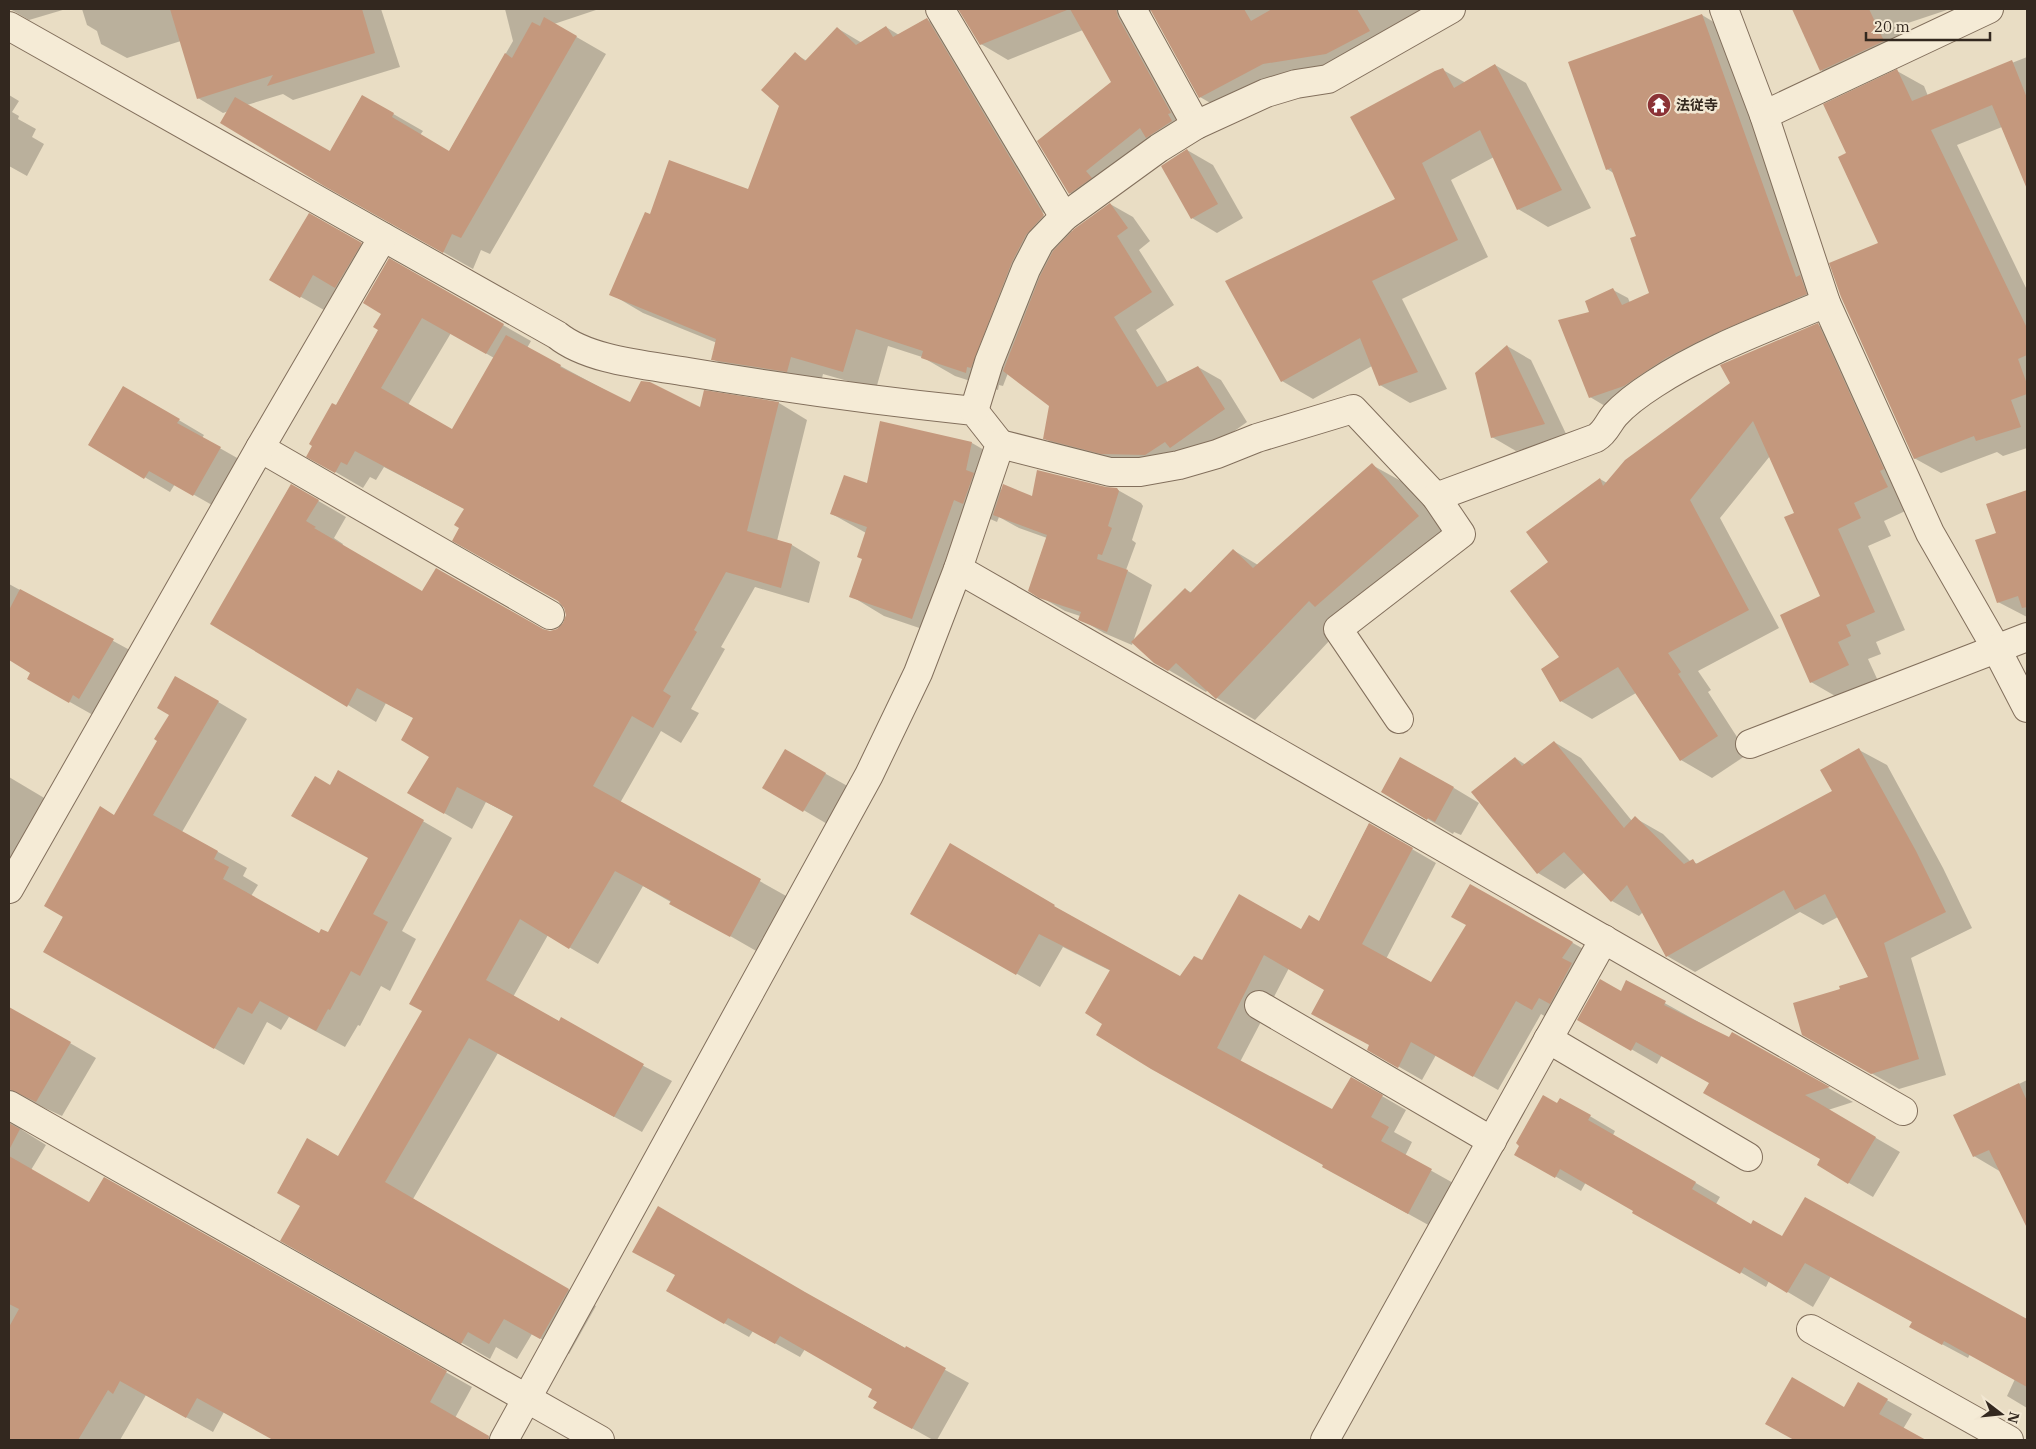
<svg xmlns="http://www.w3.org/2000/svg" width="2036" height="1449" viewBox="0 0 2036 1449" font-family="'IBM Plex Serif','Noto Sans JP',serif">
<style>
.shadow{fill:#0003;fill-rule:evenodd}
.building{fill:#c4987d}
.lines{fill:none;stroke-linecap:round;stroke-linejoin:round}
.street-casing{stroke:#826f5c;stroke-width:30}
.street{stroke:#f5ebd6;stroke-width:28}
.labels{text-anchor:middle;dominant-baseline:central;stroke-width:5;stroke-linejoin:round;paint-order:stroke}
.poi-label{font-size:14px;font-weight:bold;fill:#33281f;stroke:#f2e7d2;text-anchor:start}
</style>
<rect width="100%" height="100%" fill="#e9ddc4"/>
<!-- shadow -->
<g class="shadow">
<path d="M 10,9 L 66,9 L 29,20 Z"/>
<path d="M 82,9 L 381,9 L 400,67 L 293,100 L 283,94 L 247,105 L 330,153 L 362,96 L 423,131 L 420,135 L 449,152 L 513,41 L 505,9 L 599,9 L 554,24 L 606,54 L 490,254 L 481,250 L 473,269 L 355,202 L 229,111 L 223,113 L 198,98 L 181,41 L 127,58 L 101,44 L 97,31 L 87,25 Z"/>
<path d="M 967,9 L 1455,9 L 1226,112 L 1200,97 L 1152,10 L 1145,17 L 1197,128 L 1096,209 L 1070,193 L 1112,82 L 1083,30 L 1008,60 L 981,44 L 961,11 Z"/>
<path d="M 1793,9 L 1950,9 L 1896,27 L 1908,56 L 1846,85 L 1821,70 Z"/>
<path d="M 1702,15 L 1717,24 L 1808,281 L 1821,302 L 1605,406 L 1590,397 L 1590,312 L 1613,290 L 1628,298 L 1630,303 L 1651,294 L 1638,237 L 1615,174 L 1607,169 Z"/>
<path d="M 926,19 L 958,38 L 1074,230 L 1040,211 L 1038,213 L 1073,232 L 1110,204 L 1133,217 L 1150,241 L 1139,250 L 1174,305 L 1136,330 L 1168,383 L 1198,367 L 1221,380 L 1247,422 L 1194,460 L 1169,468 L 1067,451 L 1044,438 L 1050,405 L 1008,373 L 1003,386 L 999,385 L 998,390 L 955,376 L 922,357 L 888,346 L 876,389 L 823,374 L 819,390 L 745,378 L 713,359 L 717,343 L 643,313 L 611,294 L 650,215 L 749,190 L 780,106 L 795,54 L 807,61 L 837,28 L 862,43 L 886,27 L 899,35 Z"/>
<path d="M 2027,57 L 2027,175 L 2015,144 L 2002,127 L 1957,145 L 2027,290 L 2027,448 L 2003,456 L 1997,452 L 1941,473 L 1914,458 L 1879,244 L 1848,154 L 1897,71 L 1924,86 L 1928,96 Z"/>
<path d="M 1495,65 L 1526,83 L 1591,208 L 1548,227 L 1518,209 L 1494,157 L 1451,180 L 1488,257 L 1402,299 L 1447,389 L 1410,403 L 1380,385 L 1372,366 L 1313,399 L 1282,381 L 1396,199 L 1443,70 L 1466,83 Z"/>
<path d="M 9,95 L 19,101 L 12,112 L 19,116 L 18,119 L 36,129 L 32,137 L 44,144 L 27,176 L 9,166 Z"/>
<path d="M 1187,150 L 1213,165 L 1243,218 L 1217,233 L 1192,218 Z"/>
<path d="M 309,215 L 384,257 L 359,300 L 337,287 L 324,310 L 271,280 Z"/>
<path d="M 389,260 L 531,341 L 527,348 L 631,404 L 701,409 L 705,392 L 779,403 L 807,420 L 777,541 L 792,545 L 820,562 L 809,603 L 755,587 L 721,647 L 725,649 L 691,709 L 699,713 L 681,743 L 661,731 L 620,803 L 788,897 L 758,952 L 643,886 L 598,964 L 548,935 L 513,997 L 672,1081 L 642,1132 L 498,1053 L 413,1199 L 596,1306 L 569,1354 L 532,1334 L 517,1359 L 496,1347 L 490,1359 L 282,1240 L 339,1158 L 424,1011 L 514,817 L 486,802 L 472,829 L 437,809 L 431,756 L 414,718 L 386,703 L 376,722 L 212,623 L 291,485 L 346,517 L 334,538 L 343,544 L 342,546 L 423,593 L 550,632 L 558,630 L 565,623 L 567,614 L 565,607 L 559,601 L 461,528 L 465,509 L 384,467 L 376,480 L 370,477 L 363,488 L 308,456 L 379,329 ZM 451,333 L 494,358 L 453,431 L 408,405 Z"/>
<path d="M 1818,325 L 1849,343 L 1918,505 L 1884,521 L 1891,536 L 1868,546 L 1905,630 L 1876,642 L 1881,654 L 1868,659 L 1879,683 L 1842,700 L 1811,682 L 1822,596 L 1795,514 L 1770,456 L 1720,518 L 1779,628 L 1698,671 L 1711,690 L 1708,692 L 1748,754 L 1712,778 L 1681,760 L 1636,693 L 1592,719 L 1561,701 L 1542,670 L 1561,658 L 1550,563 L 1600,479 L 1607,483 Z"/>
<path d="M 1507,346 L 1531,360 L 1568,438 L 1516,451 L 1492,437 Z"/>
<path d="M 123,387 L 204,435 L 202,438 L 246,463 L 219,509 L 175,484 L 170,492 L 90,445 Z"/>
<path d="M 972,443 L 1005,462 L 1000,489 L 1002,491 L 1033,498 L 1116,489 L 1141,503 L 1143,506 L 1132,540 L 1136,543 L 1126,570 L 1152,585 L 1132,645 L 1104,633 L 1080,619 L 1080,616 L 1065,611 L 1029,590 L 1047,538 L 1019,528 L 999,517 L 997,522 L 988,518 L 946,637 L 884,616 L 851,596 L 864,559 L 866,533 L 832,514 L 868,485 Z"/>
<path d="M 1372,465 L 1410,486 L 1456,538 L 1346,623 L 1255,720 L 1217,698 L 1208,690 L 1206,692 L 1155,662 L 1185,589 L 1192,593 L 1233,550 L 1258,565 Z"/>
<path d="M 2027,492 L 2027,617 L 1998,602 L 1998,533 L 1988,505 Z"/>
<path d="M 9,584 L 137,654 L 93,715 L 52,692 L 32,672 L 9,658 Z"/>
<path d="M 176,677 L 247,719 L 182,832 L 247,868 L 243,876 L 258,885 L 251,896 L 320,934 L 328,934 L 369,858 L 330,786 L 338,772 L 452,838 L 402,931 L 416,939 L 390,991 L 381,986 L 360,1026 L 358,1025 L 345,1047 L 289,1017 L 281,1030 L 267,1022 L 244,1065 L 45,952 L 114,816 L 159,741 L 171,715 Z"/>
<path d="M 1554,742 L 1581,758 L 1632,821 L 1635,818 L 1663,834 L 1691,862 L 1699,864 L 1834,792 L 1859,750 L 1887,765 L 1943,868 L 1972,928 L 1911,958 L 1946,1075 L 1899,1089 L 1803,1034 L 1842,990 L 1869,978 L 1838,917 L 1823,925 L 1800,912 L 1695,972 L 1667,956 L 1643,912 L 1639,916 L 1612,901 L 1585,872 L 1565,889 L 1538,873 L 1515,758 L 1526,765 Z"/>
<path d="M 785,751 L 851,788 L 829,825 L 764,787 Z"/>
<path d="M 9,777 L 56,805 L 9,883 Z"/>
<path d="M 1454,788 L 1479,803 L 1461,835 L 1454,832 L 1453,834 L 1382,792 Z"/>
<path d="M 1369,824 L 1436,863 L 1386,959 L 1431,984 L 1468,925 L 1470,885 L 1596,956 L 1556,1023 L 1541,1014 L 1498,1090 L 1436,1055 L 1422,1080 L 1368,1049 L 1371,1045 L 1326,989 L 1289,968 L 1240,1062 L 1333,1111 L 1351,1078 L 1406,1110 L 1394,1132 L 1412,1142 L 1405,1156 L 1455,1184 L 1432,1227 L 1347,1180 L 1104,1023 L 1111,971 L 1063,947 L 1040,987 L 912,913 L 951,845 L 1078,921 L 1180,977 L 1203,962 L 1302,931 L 1319,922 Z"/>
<path d="M 1627,982 L 1729,1039 L 1758,1048 L 1853,1102 L 1828,1110 L 1900,1152 L 1873,1197 L 1849,1183 L 1822,1159 L 1711,1083 L 1662,1055 L 1657,1064 L 1579,1019 L 1621,992 Z"/>
<path d="M 9,1008 L 96,1058 L 62,1116 L 36,1104 L 28,1106 L 19,1121 L 22,1130 L 46,1145 L 31,1170 L 90,1204 L 104,1178 L 472,1387 L 455,1418 L 494,1440 L 275,1440 L 224,1412 L 213,1432 L 146,1395 L 120,1440 L 9,1440 Z"/>
<path d="M 2027,1080 L 2027,1206 L 2014,1198 L 2001,1172 L 1974,1156 L 1955,1116 Z"/>
<path d="M 1561,1099 L 1615,1131 L 1613,1135 L 1720,1197 L 1716,1204 L 1751,1225 L 1782,1238 L 1805,1199 L 2027,1321 L 2027,1408 L 2007,1396 L 2015,1379 L 1970,1354 L 1968,1358 L 1936,1341 L 1913,1322 L 1831,1276 L 1813,1307 L 1769,1281 L 1766,1287 L 1586,1182 L 1581,1191 L 1516,1154 Z"/>
<path d="M 667,1291 L 814,1298 L 969,1383 L 937,1440 L 933,1440 L 874,1407 L 878,1401 L 874,1389 L 805,1349 L 800,1357 L 753,1331 L 749,1337 Z"/>
<path d="M 1858,1384 L 1912,1414 L 1903,1429 L 1924,1440 L 1796,1440 L 1767,1423 L 1844,1408 Z"/>
</g>
<!-- building -->
<g class="building">
<path d="M 170,9 L 362,9 L 375,53 L 267,86 L 273,75 L 197,99 Z"/>
<path d="M 958,9 L 1067,9 L 1067,10 L 980,45 Z"/>
<path d="M 1070,9 L 1116,9 L 1118,17 L 1171,113 L 1168,114 L 1172,121 L 1146,138 L 1140,128 L 1086,171 L 1092,178 L 1069,194 L 1037,141 L 1111,82 Z"/>
<path d="M 1150,9 L 1244,9 L 1251,21 L 1272,9 L 1357,9 L 1370,31 L 1326,54 L 1263,64 L 1199,98 Z"/>
<path d="M 1792,9 L 1869,9 L 1884,41 L 1820,71 Z"/>
<path d="M 1702,14 L 1796,277 L 1800,275 L 1807,294 L 1709,336 L 1666,358 L 1624,386 L 1589,398 L 1558,320 L 1589,312 L 1585,301 L 1613,288 L 1622,305 L 1649,293 L 1630,238 L 1636,236 L 1611,168 L 1606,170 L 1568,62 Z"/>
<path d="M 544,17 L 577,36 L 461,238 L 452,234 L 443,253 L 324,186 L 220,123 L 235,97 L 330,151 L 362,95 L 394,113 L 392,117 L 449,151 L 505,53 L 512,58 L 532,22 L 540,26 Z"/>
<path d="M 927,18 L 1044,215 L 1026,235 L 1012,262 L 971,368 L 967,367 L 966,373 L 921,358 L 923,351 L 856,329 L 843,372 L 791,357 L 787,372 L 711,360 L 716,339 L 609,295 L 645,212 L 650,214 L 669,160 L 748,189 L 779,106 L 761,90 L 795,52 L 805,61 L 837,27 L 856,45 L 886,26 L 893,37 Z"/>
<path d="M 2012,60 L 2027,98 L 2027,189 L 1992,105 L 1931,130 L 2027,328 L 2027,355 L 2018,359 L 2027,384 L 2027,394 L 2011,400 L 2021,427 L 1976,441 L 1974,436 L 1914,459 L 1841,297 L 1829,263 L 1878,243 L 1838,157 L 1846,153 L 1823,104 L 1897,69 L 1912,101 Z"/>
<path d="M 1495,64 L 1562,190 L 1517,210 L 1480,130 L 1422,163 L 1458,240 L 1372,281 L 1418,372 L 1379,386 L 1360,338 L 1281,382 L 1225,281 L 1395,199 L 1350,117 L 1435,71 L 1443,68 L 1454,88 Z"/>
<path d="M 1187,149 L 1218,204 L 1191,219 L 1161,166 Z"/>
<path d="M 1110,203 L 1128,228 L 1117,236 L 1152,292 L 1114,317 L 1157,387 L 1198,366 L 1225,409 L 1170,448 L 1165,442 L 1145,455 L 1101,454 L 1043,439 L 1049,406 L 1003,371 L 1040,276 L 1053,251 L 1074,229 Z"/>
<path d="M 309,213 L 362,243 L 335,288 L 313,275 L 300,298 L 269,280 Z"/>
<path d="M 389,258 L 504,324 L 486,354 L 422,318 L 381,388 L 452,429 L 506,335 L 561,365 L 560,367 L 630,402 L 641,381 L 650,382 L 700,407 L 704,390 L 779,402 L 747,531 L 792,544 L 781,588 L 726,572 L 694,630 L 697,632 L 663,691 L 671,696 L 653,728 L 632,716 L 593,786 L 761,879 L 730,937 L 669,904 L 671,901 L 615,871 L 569,949 L 520,919 L 486,980 L 559,1021 L 561,1017 L 644,1064 L 614,1117 L 469,1038 L 385,1182 L 569,1289 L 540,1339 L 504,1319 L 489,1344 L 468,1332 L 461,1344 L 280,1241 L 300,1206 L 277,1193 L 307,1138 L 338,1156 L 422,1011 L 409,1004 L 513,816 L 457,787 L 444,814 L 407,793 L 429,757 L 401,740 L 413,718 L 357,688 L 347,707 L 210,624 L 291,484 L 319,500 L 306,521 L 316,527 L 314,528 L 422,591 L 436,568 L 543,629 L 550,631 L 557,629 L 563,623 L 566,615 L 564,608 L 558,601 L 452,541 L 459,528 L 454,525 L 464,509 L 355,451 L 347,465 L 341,462 L 335,473 L 306,457 L 312,446 L 309,444 L 332,403 L 336,405 L 378,330 L 373,327 L 381,314 L 363,303 Z"/>
<path d="M 1818,323 L 1884,469 L 1880,471 L 1888,487 L 1854,503 L 1861,518 L 1838,529 L 1875,612 L 1846,625 L 1851,636 L 1838,642 L 1849,665 L 1810,683 L 1780,615 L 1820,596 L 1784,517 L 1794,513 L 1753,421 L 1690,500 L 1749,610 L 1668,653 L 1681,672 L 1678,674 L 1718,736 L 1680,761 L 1618,667 L 1560,702 L 1541,669 L 1559,657 L 1510,591 L 1548,562 L 1526,532 L 1600,478 L 1603,486 L 1625,460 L 1730,383 L 1720,365 Z"/>
<path d="M 1507,345 L 1545,424 L 1491,438 L 1475,373 Z"/>
<path d="M 123,386 L 180,419 L 177,423 L 221,447 L 193,496 L 149,471 L 144,479 L 88,445 Z"/>
<path d="M 880,421 L 972,442 L 966,470 L 974,473 L 963,504 L 954,500 L 912,619 L 849,597 L 862,559 L 857,557 L 867,527 L 830,514 L 844,475 L 867,483 Z"/>
<path d="M 1372,463 L 1419,516 L 1315,607 L 1309,601 L 1216,699 L 1176,663 L 1168,671 L 1154,663 L 1131,642 L 1185,588 L 1190,593 L 1233,549 L 1253,568 Z"/>
<path d="M 1037,470 L 1106,487 L 1117,488 L 1119,491 L 1108,526 L 1112,528 L 1102,555 L 1098,554 L 1097,559 L 1128,570 L 1107,632 L 1078,620 L 1081,612 L 1039,598 L 1028,591 L 1047,535 L 993,515 L 1003,484 L 1032,496 Z"/>
<path d="M 2027,490 L 2027,607 L 2022,608 L 2018,596 L 1997,603 L 1975,540 L 1996,533 L 1986,504 Z"/>
<path d="M 20,589 L 114,639 L 79,699 L 73,695 L 69,703 L 27,679 L 30,673 L 9,660 L 9,610 Z"/>
<path d="M 175,676 L 219,701 L 153,815 L 218,851 L 214,859 L 229,867 L 223,879 L 319,933 L 321,929 L 328,932 L 368,858 L 291,816 L 315,776 L 330,785 L 338,770 L 424,820 L 373,914 L 388,922 L 360,976 L 351,971 L 330,1010 L 328,1009 L 316,1031 L 260,1001 L 252,1014 L 238,1007 L 214,1049 L 43,952 L 63,917 L 44,906 L 100,806 L 114,815 L 157,741 L 154,739 L 169,715 L 157,708 Z"/>
<path d="M 1554,741 L 1624,828 L 1635,816 L 1684,864 L 1693,859 L 1696,864 L 1832,791 L 1820,770 L 1859,748 L 1916,851 L 1946,912 L 1884,943 L 1919,1059 L 1871,1074 L 1802,1035 L 1793,1003 L 1840,989 L 1839,986 L 1868,977 L 1825,894 L 1795,910 L 1784,890 L 1666,957 L 1627,885 L 1611,902 L 1564,852 L 1537,874 L 1471,792 L 1515,757 L 1522,766 Z"/>
<path d="M 785,749 L 826,773 L 803,812 L 762,788 Z"/>
<path d="M 1400,757 L 1454,787 L 1435,822 L 1428,818 L 1427,820 L 1381,792 Z"/>
<path d="M 1369,823 L 1413,848 L 1362,944 L 1431,982 L 1466,925 L 1451,917 L 1470,884 L 1573,942 L 1562,958 L 1572,963 L 1550,1004 L 1539,998 L 1532,1010 L 1516,1001 L 1473,1077 L 1411,1042 L 1398,1068 L 1367,1050 L 1369,1045 L 1311,1014 L 1324,990 L 1264,955 L 1217,1048 L 1332,1109 L 1351,1077 L 1383,1095 L 1371,1117 L 1389,1127 L 1381,1141 L 1432,1169 L 1408,1214 L 1322,1167 L 1323,1165 L 1151,1069 L 1096,1035 L 1102,1024 L 1085,1013 L 1110,970 L 1039,934 L 1016,975 L 910,914 L 950,843 L 1055,905 L 1054,906 L 1180,976 L 1194,956 L 1202,960 L 1239,894 L 1301,929 L 1309,915 L 1319,921 Z"/>
<path d="M 1600,979 L 1621,991 L 1626,980 L 1666,1001 L 1664,1005 L 1729,1037 L 1732,1032 L 1830,1087 L 1805,1095 L 1876,1137 L 1848,1184 L 1817,1165 L 1820,1159 L 1703,1093 L 1709,1083 L 1636,1042 L 1631,1051 L 1577,1020 Z"/>
<path d="M 9,1007 L 71,1042 L 36,1102 L 9,1089 Z"/>
<path d="M 2019,1083 L 2027,1101 L 2027,1228 L 1989,1150 L 1973,1157 L 1953,1115 Z"/>
<path d="M 1543,1095 L 1557,1103 L 1560,1098 L 1591,1115 L 1588,1120 L 1696,1182 L 1692,1189 L 1751,1224 L 1753,1220 L 1782,1236 L 1805,1197 L 2027,1319 L 2027,1387 L 1944,1341 L 1942,1345 L 1909,1327 L 1912,1322 L 1805,1263 L 1787,1293 L 1744,1267 L 1740,1274 L 1632,1213 L 1633,1211 L 1560,1169 L 1555,1178 L 1514,1155 L 1519,1146 L 1516,1143 Z"/>
<path d="M 9,1123 L 20,1129 L 9,1150 Z"/>
<path d="M 9,1156 L 89,1202 L 104,1177 L 447,1371 L 430,1402 L 489,1436 L 488,1440 L 273,1440 L 197,1398 L 186,1418 L 120,1381 L 113,1394 L 108,1390 L 78,1440 L 9,1440 L 9,1327 L 19,1309 L 9,1304 Z"/>
<path d="M 658,1206 L 805,1292 L 905,1348 L 906,1346 L 946,1368 L 912,1429 L 873,1408 L 877,1402 L 868,1397 L 872,1389 L 780,1336 L 775,1344 L 728,1318 L 724,1324 L 666,1291 L 675,1275 L 632,1252 Z"/>
<path d="M 1792,1377 L 1844,1407 L 1858,1382 L 1888,1399 L 1879,1414 L 1926,1440 L 1794,1440 L 1765,1424 Z"/>
</g>
<g class="lines">
<!-- street casing -->
<g class="street-casing">
<g id="street">
<path d="M 940,9 L 1064,217"/>
<path d="M 1132,9 L 1196,125"/>
<path d="M 1724,9 L 1764,115 L 1826,303 L 1930,533 L 1996,648 L 2027,708"/>
<path d="M 9,26 L 557,335 C 589,361 648,365 688,372 C 783,388 878,401 974,411 L 1000,444 L 958,569 L 918,673 L 869,775 L 504,1440"/>
<path d="M 1764,115 L 1989,9"/>
<path d="M 974,411 L 989,362 L 1026,269 L 1040,242 L 1064,217 L 1159,148 L 1196,125 L 1266,93 L 1296,84 L 1328,79 L 1451,9"/>
<path d="M 1000,444 L 1110,472 L 1140,472 L 1179,465 L 1217,454 L 1257,438 L 1353,409 L 1436,497 L 1461,534 L 1338,629 L 1399,719"/>
<path d="M 260,448 L 550,615"/>
<path d="M 1436,497 L 1596,438 C 1606,432 1608,423 1615,415 C 1626,403 1640,393 1654,384 C 1707,349 1767,328 1826,303"/>
<path d="M 958,569 L 1903,1111"/>
<path d="M 1750,744 L 2027,637"/>
<path d="M 9,889 L 260,448 L 383,237"/>
<path d="M 1259,1005 L 1492,1141"/>
<path d="M 1548,1039 L 1748,1157"/>
<path d="M 9,1105 L 600,1440"/>
<path d="M 1811,1329 L 2009,1440"/>
<path d="M 1325,1440 L 1604,939"/>
</g>
</g>
<!-- street -->
<use href="#street" class="street"/>
</g>
<!-- icons -->
<defs>
<g id="temple-disc" transform="scale(1.25)"><circle r="9.5" fill="#8b3236" stroke="#f2e7d2"/><path d="M0-6L5-2H3V0L6.5 2.5H4V6H1.5V3h-3V6H-4V2.5H-6.5L-3 0V-2H-5Z" fill="#fff"/></g>
</defs>
<g fill-rule="evenodd">
<use href="#temple-disc" x="1659" y="105"/>
</g>
<g class="labels">
<!-- poi labels -->
<g class="poi-label">
<text x="1676" y="105">法従寺</text>
</g>
</g>
<!-- border -->
<rect width="2036" height="1449" fill="none" stroke="#33281f" stroke-width="20"/>
<!-- north arrow -->
<g transform="translate(2001 1414) rotate(106)" stroke="#f2e7d2" stroke-width="4" paint-order="stroke">
<path d="M0-4L9 19L0 12L-9 19Z" fill="#33281f"/>
<text y="-8" font-size="14" font-weight="bold" text-anchor="middle" fill="#33281f">N</text>
</g>
<!-- scale -->
<path d="M1866 32v8h124v-8" fill="none" stroke="#33281f" stroke-width="2.5"/>
<text x="1874" y="32" font-size="15" fill="#33281f" stroke="#f2e7d2" stroke-width="4" paint-order="stroke">20 m</text>
</svg>
